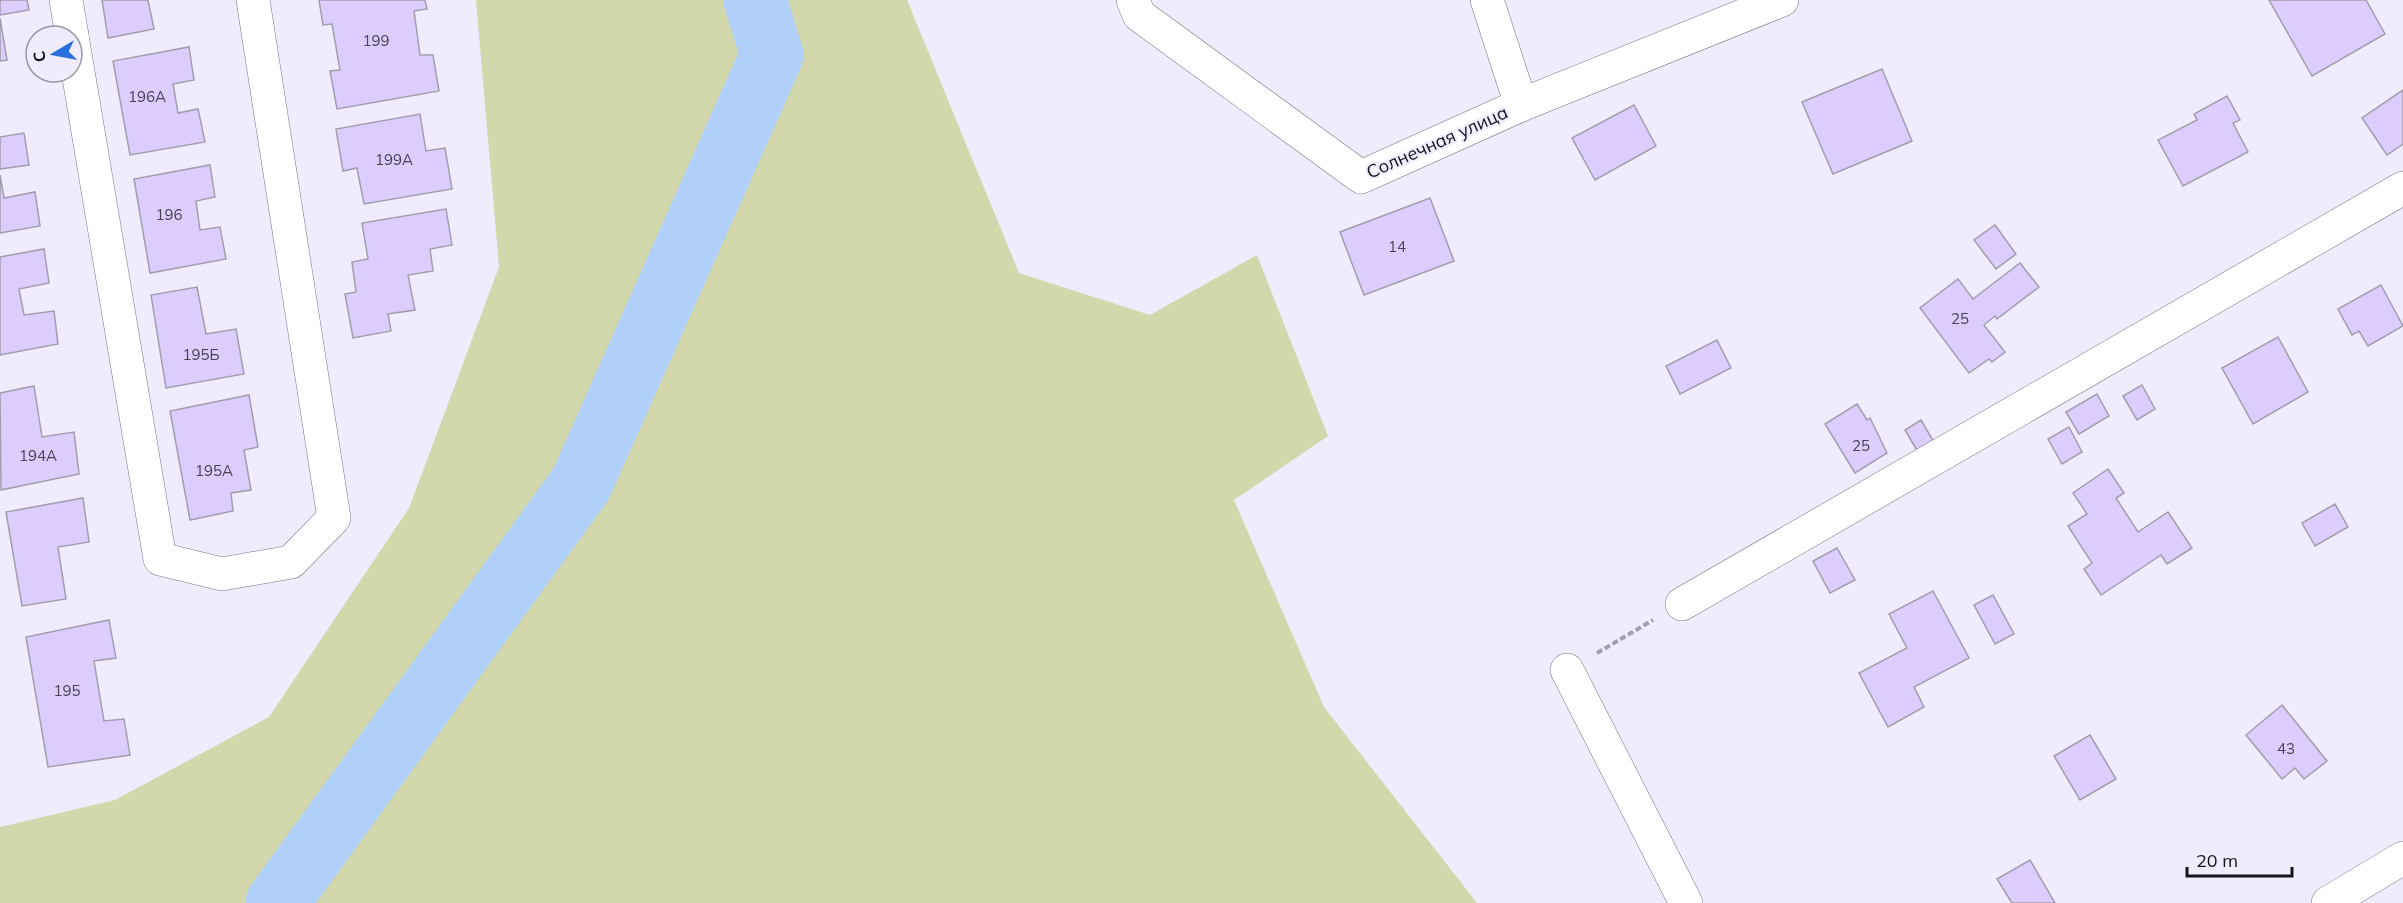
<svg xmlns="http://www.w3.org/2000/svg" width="2403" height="903" viewBox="0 0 2403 903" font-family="Mulish,sans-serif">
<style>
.green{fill:#d3d7ac}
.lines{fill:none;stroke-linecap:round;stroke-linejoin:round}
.river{stroke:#b0d0f9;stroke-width:63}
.building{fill:#dccdfe;stroke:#a19dac;stroke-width:1.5}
.minor-casing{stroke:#787482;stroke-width:34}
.path{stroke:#a29eab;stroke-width:4;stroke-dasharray:6 3;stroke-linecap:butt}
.minor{stroke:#fff;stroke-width:33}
.labels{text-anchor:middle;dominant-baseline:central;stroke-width:4.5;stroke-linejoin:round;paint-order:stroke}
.number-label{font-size:15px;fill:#484253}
.street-label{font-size:18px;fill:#16141a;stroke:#f0ecfd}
</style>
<rect width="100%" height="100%" fill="#f0ecfd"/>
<!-- green -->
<path class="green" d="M 476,0 L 907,0 L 1019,273 L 1150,315 L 1257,255 L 1328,436 L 1234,500 L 1324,707 L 1477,903 L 0,903 L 0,827 L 115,800 L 269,717 L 409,508 L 499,267 Z"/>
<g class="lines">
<!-- river -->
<path class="river" d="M 277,903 L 581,484 L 772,55 L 755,0"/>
</g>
<!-- building -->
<g class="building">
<path d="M 0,0 L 27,0 L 29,10 L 0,15 Z"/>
<path d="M 102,0 L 148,0 L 154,29 L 108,38 Z"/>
<path d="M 319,0 L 425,0 L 427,9 L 414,11 L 420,55 L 433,55 L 439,91 L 337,109 L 330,71 L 340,70 L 332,24 L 323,25 Z"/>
<path d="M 2269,0 L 2366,0 L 2385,34 L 2312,76 Z"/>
<path d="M 0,18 L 7,60 L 0,61 Z"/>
<path d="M 189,47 L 194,80 L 173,84 L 178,113 L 198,109 L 205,142 L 130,155 L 113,61 Z"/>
<path d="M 1882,69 L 1912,141 L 1833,174 L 1802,102 Z"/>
<path d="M 2403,90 L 2403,144 L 2387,155 L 2362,118 Z"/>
<path d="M 2227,96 L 2240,120 L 2233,123 L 2248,152 L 2183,186 L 2158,140 L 2197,120 L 2194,114 Z"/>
<path d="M 1634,105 L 1656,146 L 1595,180 L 1572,138 Z"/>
<path d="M 420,114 L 426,151 L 445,148 L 452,189 L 364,204 L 357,168 L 343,171 L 336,129 Z"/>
<path d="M 24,133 L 29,165 L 0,169 L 0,137 Z"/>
<path d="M 210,165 L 215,197 L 196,201 L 200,230 L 220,227 L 226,259 L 150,273 L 134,179 Z"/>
<path d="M 0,175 L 4,198 L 35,192 L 40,226 L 0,233 Z"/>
<path d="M 1430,198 L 1454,261 L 1364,295 L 1340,232 Z"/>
<path d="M 446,209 L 452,245 L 430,249 L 433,271 L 408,275 L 415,310 L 388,314 L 391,331 L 353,338 L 345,294 L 356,292 L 352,262 L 368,259 L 362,223 Z"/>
<path d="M 1995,225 L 2016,254 L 1996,269 L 1974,240 Z"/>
<path d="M 44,249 L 49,283 L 19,289 L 24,315 L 54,311 L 58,344 L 0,355 L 0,257 Z"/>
<path d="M 2020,263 L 2039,287 L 1997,319 L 1995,316 L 1984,325 L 2005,352 L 1992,362 L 1989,359 L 1969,373 L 1920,308 L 1958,279 L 1973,299 Z"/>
<path d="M 2381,285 L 2403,326 L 2368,346 L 2359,331 L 2352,335 L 2338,309 Z"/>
<path d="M 197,287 L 206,334 L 236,329 L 244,374 L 166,388 L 151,295 Z"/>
<path d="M 2278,337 L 2308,392 L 2253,424 L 2222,368 Z"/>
<path d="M 1717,340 L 1731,368 L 1680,394 L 1666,366 Z"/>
<path d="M 2142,385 L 2155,409 L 2137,420 L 2123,396 Z"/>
<path d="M 34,386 L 42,437 L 74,432 L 79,474 L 1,490 L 0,393 Z"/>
<path d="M 2097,394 L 2109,416 L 2079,434 L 2066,412 Z"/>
<path d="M 249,395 L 258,447 L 244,450 L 251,490 L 231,493 L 233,511 L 190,520 L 170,411 Z"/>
<path d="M 1857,404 L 1867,420 L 1870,418 L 1887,453 L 1855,473 L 1825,424 Z"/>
<path d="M 1921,420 L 1935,444 L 1919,454 L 1905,430 Z"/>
<path d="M 2069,427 L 2082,452 L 2062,464 L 2048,439 Z"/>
<path d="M 2108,469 L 2124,493 L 2116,498 L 2138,532 L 2168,512 L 2192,548 L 2167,564 L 2161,555 L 2101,595 L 2084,569 L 2092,563 L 2068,526 L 2087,514 L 2073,493 Z"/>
<path d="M 83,498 L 89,542 L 58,547 L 66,599 L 22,606 L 6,512 Z"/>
<path d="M 2335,504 L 2348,527 L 2315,546 L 2302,523 Z"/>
<path d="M 1837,548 L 1855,580 L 1830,593 L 1813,561 Z"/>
<path d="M 1933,591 L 1969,658 L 1914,687 L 1924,707 L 1888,727 L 1859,673 L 1907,648 L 1889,614 Z"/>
<path d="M 1993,595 L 2014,634 L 1995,644 L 1974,605 Z"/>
<path d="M 109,620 L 116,658 L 94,661 L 104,721 L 124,719 L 130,755 L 48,767 L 26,637 Z"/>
<path d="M 2282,705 L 2327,761 L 2304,779 L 2295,768 L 2282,779 L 2246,735 Z"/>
<path d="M 2090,735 L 2116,779 L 2080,800 L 2054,756 Z"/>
<path d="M 2030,860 L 2055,903 L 2012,903 L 1997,879 Z"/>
</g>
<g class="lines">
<!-- minor casing -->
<g class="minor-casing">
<g id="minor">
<path d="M 66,0 L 72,36"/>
<path d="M 1133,0 L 1139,15 L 1361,177 L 1521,105 L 1782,0"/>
<path d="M 1487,0 L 1521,105"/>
<path d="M 72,36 L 160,559 L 222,574 L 291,562 L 334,518 L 253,0"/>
<path d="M 1682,604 L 2403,188"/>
<path d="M 1567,670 L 1686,903"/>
<path d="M 2328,903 L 2403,858"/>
</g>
</g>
<!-- path -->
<path class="path" d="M 1597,653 L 1653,620"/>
<!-- minor -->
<use href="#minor" class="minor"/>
</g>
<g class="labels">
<!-- number labels -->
<g class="number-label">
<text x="376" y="40">199</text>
<text x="147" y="96">196А</text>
<text x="394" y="159">199А</text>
<text x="169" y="214">196</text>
<text x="1397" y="246">14</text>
<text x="1960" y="318">25</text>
<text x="201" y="354">195Б</text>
<text x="1861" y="445">25</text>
<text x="38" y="455">194А</text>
<text x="214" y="470">195А</text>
<text x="67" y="690">195</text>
<text x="2286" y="748">43</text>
</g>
<!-- street labels -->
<g class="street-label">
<text transform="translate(1437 142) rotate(-24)">Солнечная улица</text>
</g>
</g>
<!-- north arrow -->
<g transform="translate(54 54) rotate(260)"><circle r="28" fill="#f0ecfd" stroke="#9996a2" stroke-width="1.5"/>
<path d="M0-4.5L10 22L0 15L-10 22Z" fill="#2970dc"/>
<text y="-9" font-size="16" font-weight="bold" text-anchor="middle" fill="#16141a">С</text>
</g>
<!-- scale -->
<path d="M2187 867v9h105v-9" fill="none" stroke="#16141a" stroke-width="3"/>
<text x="2196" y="867" font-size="18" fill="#16141a" stroke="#f0ecfd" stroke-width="4.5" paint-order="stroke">20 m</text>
</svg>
